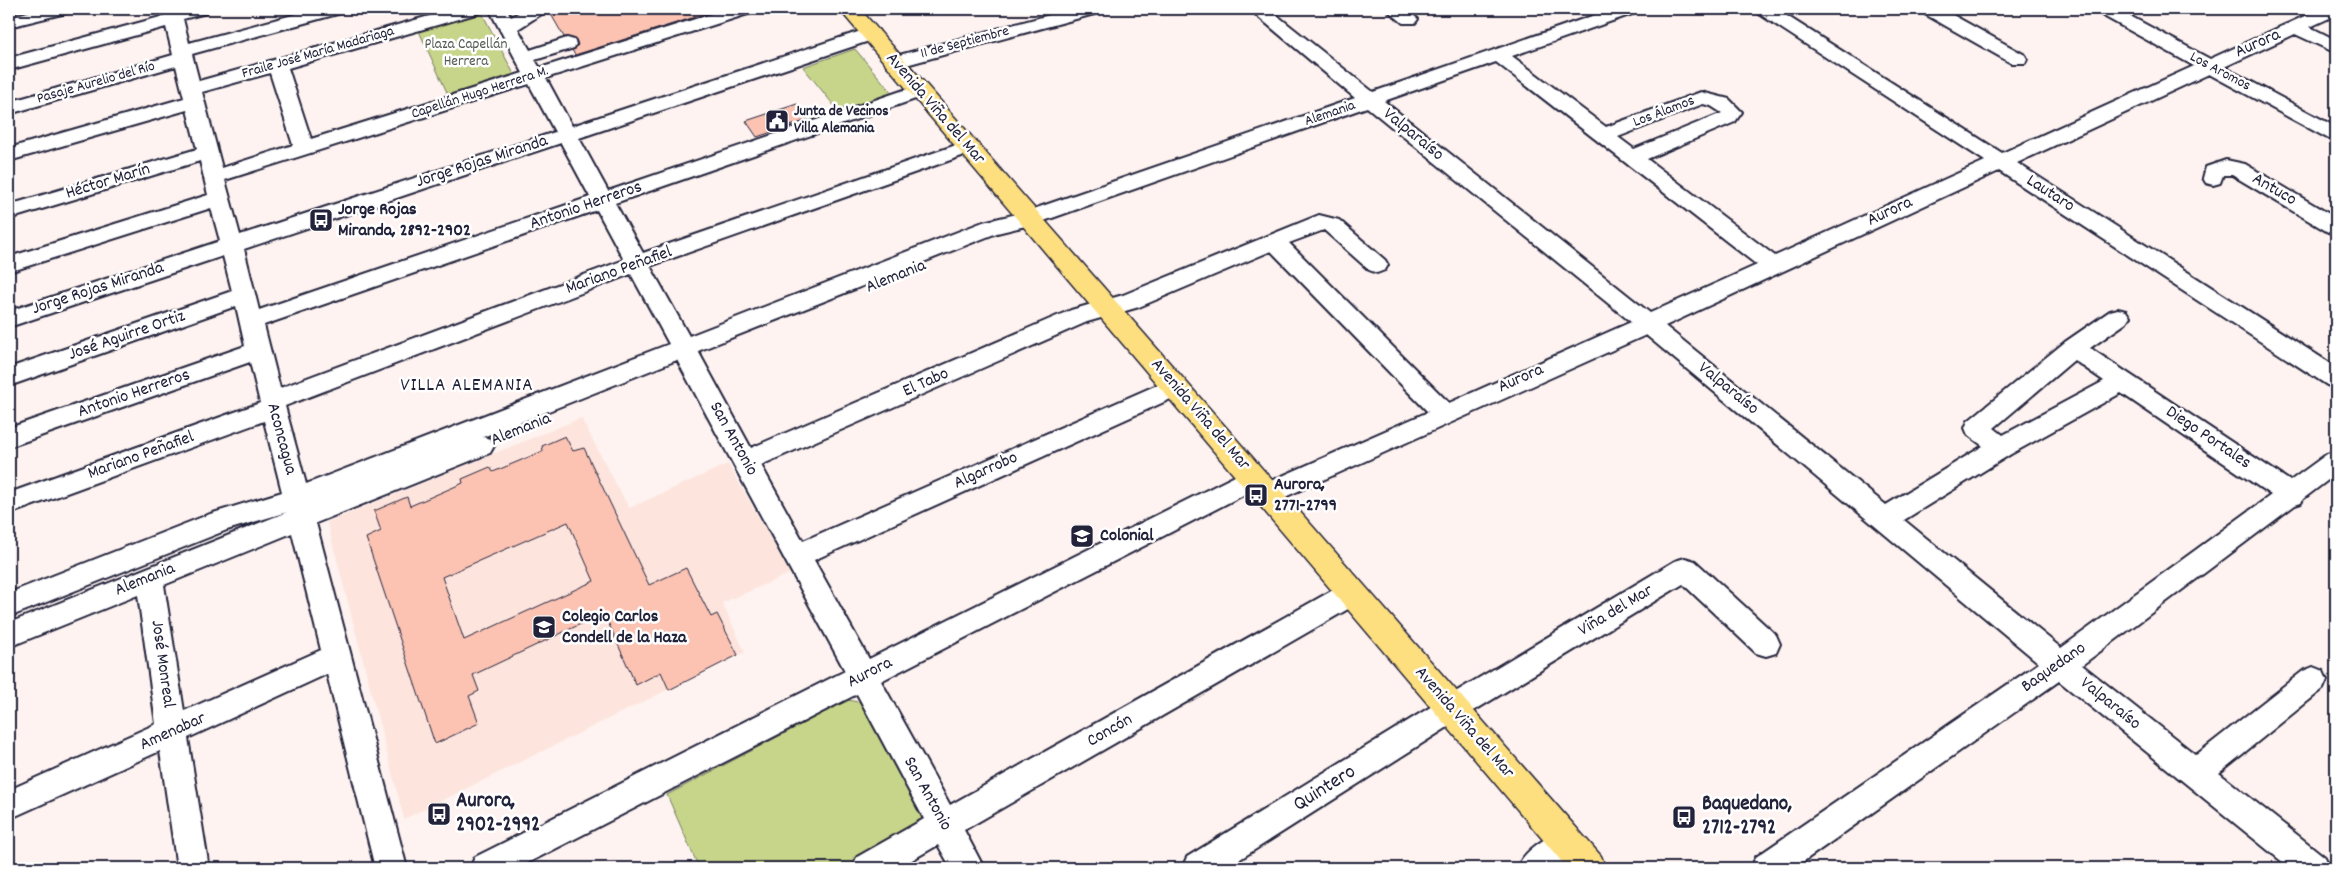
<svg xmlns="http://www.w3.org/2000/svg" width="2345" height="877" viewBox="0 0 2345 877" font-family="Dekko,sans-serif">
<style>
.built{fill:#fde5de}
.green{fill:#c6d589;stroke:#747c62}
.building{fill:#fcc3b3;stroke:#22223b;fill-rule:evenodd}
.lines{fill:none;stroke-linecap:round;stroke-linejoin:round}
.minor-casing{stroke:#22223b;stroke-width:4}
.major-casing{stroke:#22223b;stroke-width:3}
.minor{fill:#fff;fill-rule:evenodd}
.major{fill:#fddf80;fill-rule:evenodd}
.labels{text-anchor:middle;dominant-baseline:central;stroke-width:5;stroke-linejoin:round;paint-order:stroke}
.far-street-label{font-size:15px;fill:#22223b;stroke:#fff}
.far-park-label{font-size:15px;fill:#535852;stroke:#fff}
.far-poi-label{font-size:15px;font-weight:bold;fill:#22223b;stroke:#fff;text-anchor:start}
.street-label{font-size:18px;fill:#22223b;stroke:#fff}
.poi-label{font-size:18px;font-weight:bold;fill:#22223b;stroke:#fff;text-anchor:start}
.neighbourhood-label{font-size:19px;letter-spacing:1px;fill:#22223b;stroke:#fff}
.near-street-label{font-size:21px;fill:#22223b;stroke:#fff}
.near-poi-label{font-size:21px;font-weight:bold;fill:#22223b;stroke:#fff;text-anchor:start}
</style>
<rect width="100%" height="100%" fill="#fef3f0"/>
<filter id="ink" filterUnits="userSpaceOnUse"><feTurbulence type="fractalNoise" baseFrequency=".02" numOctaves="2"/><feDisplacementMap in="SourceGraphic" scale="10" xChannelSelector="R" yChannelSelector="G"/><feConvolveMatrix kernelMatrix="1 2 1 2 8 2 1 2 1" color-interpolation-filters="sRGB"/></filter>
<g filter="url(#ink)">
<!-- built -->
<path class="built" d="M 581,418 L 629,508 L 728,464 L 791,573 L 722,603 L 745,652 L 404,819 L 327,522 Z"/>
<!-- green -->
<g class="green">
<path d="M 481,11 L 516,78 L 450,99 L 418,29 Z"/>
<path d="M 855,49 L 893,94 L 840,113 L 803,67 Z"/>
<path d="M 848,700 L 863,703 L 928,822 L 846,868 L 699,868 L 667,795 Z"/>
</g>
<!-- building -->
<g class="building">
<path d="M 548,9 L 714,9 L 714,11 L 575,55 L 572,50 L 578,45 L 576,39 L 564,37 Z"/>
<path d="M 797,104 L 808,120 L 757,137 L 746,121 Z"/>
<path d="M 565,436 L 573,451 L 584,448 L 649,585 L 686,568 L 711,617 L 717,614 L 738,655 L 669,690 L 661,672 L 636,685 L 604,613 L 473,675 L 479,691 L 469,696 L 479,723 L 435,744 L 366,538 L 381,531 L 374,511 L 407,497 L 410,506 L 463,483 L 462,479 L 490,467 L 493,472 L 543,451 L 542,446 ZM 568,522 L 594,581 L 464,640 L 442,577 Z"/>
</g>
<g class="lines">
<!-- minor casing -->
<g class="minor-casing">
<g id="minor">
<path d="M 39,9 L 69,9 L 66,13 L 9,27 L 9,17 Z"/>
<path d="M 162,9 L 209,9 L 206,13 L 183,19 L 189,43 L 315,9 L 344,9 L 341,13 L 192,54 L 199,81 L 454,9 L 482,9 L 479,13 L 288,68 L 311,139 L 523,73 L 489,9 L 507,9 L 511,17 L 525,9 L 546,9 L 543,13 L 518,29 L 530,50 L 567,38 L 574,40 L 576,44 L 574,48 L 535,60 L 540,68 L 727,9 L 754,9 L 751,13 L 546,78 L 572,126 L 864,30 L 878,30 L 880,34 L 878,38 L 579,138 L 608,191 L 913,87 L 927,87 L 930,91 L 927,95 L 615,203 L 643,253 L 962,143 L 969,141 L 976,143 L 979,147 L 976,151 L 650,266 L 689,336 L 983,222 L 1025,212 L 1355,98 L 1249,9 L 1269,9 L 1373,92 L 1612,9 L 1638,9 L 1635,13 L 1512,56 L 1606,127 L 1701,92 L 1729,99 L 1742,112 L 1735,122 L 1647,159 L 1775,256 L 1985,161 L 1758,13 L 1755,9 L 1776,9 L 2002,153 L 2194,66 L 2098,13 L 2095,9 L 2117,9 L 2210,59 L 2320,9 L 2336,9 L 2336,15 L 2310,27 L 2336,40 L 2336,53 L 2295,34 L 2224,67 L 2336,127 L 2336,141 L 2329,139 L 2209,74 L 2017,163 L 2336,367 L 2336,388 L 2327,385 L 1999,171 L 1665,326 L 1886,505 L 1983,446 L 1968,435 L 1965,428 L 1968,421 L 2065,342 L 2110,311 L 2118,309 L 2126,311 L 2130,317 L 2126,323 L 2090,348 L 2290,481 L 2327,454 L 2336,451 L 2336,474 L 2303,499 L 2301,503 L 2295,505 L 2082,665 L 2196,755 L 2303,671 L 2313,667 L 2323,671 L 2327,680 L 2323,689 L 2219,773 L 2325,857 L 2330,868 L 2290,868 L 2059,681 L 1794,868 L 1751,868 L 1756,857 L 2039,663 L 1646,335 L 1276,501 L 1267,504 L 1258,501 L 1254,494 L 1257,488 L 881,681 L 950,805 L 1342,585 L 1352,581 L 1362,585 L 1366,593 L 1362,601 L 964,830 L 984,868 L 951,868 L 938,845 L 898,868 L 852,868 L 857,857 L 924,819 L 857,694 L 518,868 L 470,868 L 475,857 L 845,671 L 677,360 L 483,437 L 490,439 L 494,446 L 490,453 L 316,523 L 407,868 L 375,868 L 327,674 L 188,738 L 209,868 L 177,868 L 160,751 L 9,819 L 9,790 L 156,724 L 138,595 L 9,647 L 9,623 L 287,512 L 227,530 L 9,617 L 9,593 L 210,514 L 282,492 L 264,421 L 9,514 L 9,493 L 260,403 L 250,362 L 9,447 L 9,428 L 245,346 L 236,306 L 9,386 L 9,368 L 232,291 L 223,256 L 9,327 L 9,311 L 220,241 L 211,208 L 9,272 L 9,257 L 208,195 L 200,161 L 9,219 L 9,205 L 197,149 L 187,110 L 9,161 L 9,148 L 184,98 L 176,66 L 9,114 L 9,102 L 173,55 L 166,27 L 9,70 L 9,58 L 164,16 ZM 1496,62 L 1757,265 L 1650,313 L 1384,101 ZM 270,73 L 293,145 L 222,168 L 202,92 ZM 529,84 L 555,132 L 240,235 L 225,180 ZM 1703,104 L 1711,106 L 1722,113 L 1634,149 L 1618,137 ZM 1367,107 L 1631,322 L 1449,403 L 1289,243 L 1324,230 L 1369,270 L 1377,273 L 1385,270 L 1388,265 L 1385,260 L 1339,220 L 1319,215 L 1123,295 L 1071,310 L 751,448 L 698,351 L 997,233 L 1038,223 ZM 561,143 L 590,197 L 259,310 L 244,249 ZM 597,210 L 624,260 L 280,388 L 264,325 ZM 1271,251 L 1428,412 L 1264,484 L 1267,478 L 1263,471 L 1254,468 L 1245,471 L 869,659 L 814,560 L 1184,393 L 1187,387 L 1184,381 L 1175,378 L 1166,381 L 803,541 L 761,465 L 1087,322 L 1139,307 ZM 631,274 L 669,344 L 306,484 L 285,406 ZM 2074,360 L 2104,381 L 2003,435 L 1994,428 ZM 2121,393 L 2271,495 L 2061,648 L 1904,520 L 2011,454 ZM 292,533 L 321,650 L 184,711 L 164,585 Z"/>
<path d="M 1072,9 L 1101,9 L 1098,13 L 895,68 L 888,66 L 886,62 L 888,58 Z"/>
<path d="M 1386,9 L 1406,9 L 1418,19 L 1415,23 L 1403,23 Z"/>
<path d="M 1920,9 L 1942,9 L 2025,55 L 2027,59 L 2025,63 L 2011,63 L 1923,13 Z"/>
<path d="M 2226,160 L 2245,164 L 2336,218 L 2336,234 L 2328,232 L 2232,175 L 2223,175 L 2220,183 L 2213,185 L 2206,183 L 2203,178 L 2206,167 Z"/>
<path d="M 1685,558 L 1695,561 L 1776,635 L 1780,644 L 1776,653 L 1766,656 L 1756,653 L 1683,584 L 1462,718 L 1226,868 L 1182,868 L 1187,857 L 1442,700 L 1675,561 Z"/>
<path d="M 1567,828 L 1578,832 L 1583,843 C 1570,873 1545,868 1517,868 C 1524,850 1549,835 1567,828 Z"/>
</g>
</g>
<!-- major casing -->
<g class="major-casing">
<path id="major" d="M 839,9 L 860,9 L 1601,856 L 1606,868 L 1567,868 Z"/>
</g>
<!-- minor -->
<use href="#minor" class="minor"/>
<!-- major -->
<use href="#major" class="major"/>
</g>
</g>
<!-- icons -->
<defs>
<g id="civic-square" transform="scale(1.25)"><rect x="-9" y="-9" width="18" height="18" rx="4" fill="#22223b" stroke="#fff"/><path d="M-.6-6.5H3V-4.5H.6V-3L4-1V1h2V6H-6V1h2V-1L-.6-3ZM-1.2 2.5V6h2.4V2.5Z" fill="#fff"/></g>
<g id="bus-square" transform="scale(1.25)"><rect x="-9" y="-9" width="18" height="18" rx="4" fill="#22223b" stroke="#fff"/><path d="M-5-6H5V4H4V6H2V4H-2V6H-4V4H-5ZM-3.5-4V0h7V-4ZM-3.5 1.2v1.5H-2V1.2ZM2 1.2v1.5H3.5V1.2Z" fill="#fff"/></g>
<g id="school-square" transform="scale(1.25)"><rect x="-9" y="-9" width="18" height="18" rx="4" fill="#22223b" stroke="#fff"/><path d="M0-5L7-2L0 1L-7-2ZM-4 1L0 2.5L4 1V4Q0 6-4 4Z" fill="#fff"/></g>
</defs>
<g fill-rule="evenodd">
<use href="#civic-square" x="777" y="121"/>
<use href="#bus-square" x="321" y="220"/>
<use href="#bus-square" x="1256" y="495"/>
<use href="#school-square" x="1082" y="536"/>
<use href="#school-square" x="544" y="627"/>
<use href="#bus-square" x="439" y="814"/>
<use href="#bus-square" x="1684" y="817"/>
</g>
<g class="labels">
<!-- far-street labels -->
<g class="far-street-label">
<text transform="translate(965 43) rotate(-15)">11 de Septiembre</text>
<text transform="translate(318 53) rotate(-16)">Fraile José María Madariaga</text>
<text transform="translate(2220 72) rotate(28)">Los Aromos</text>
<text transform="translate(96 83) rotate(-16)">Pasaje Aurelio del Río</text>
<text transform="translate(480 93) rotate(-18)">Capellán Hugo Herrera M.</text>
<text transform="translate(1664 112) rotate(-21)">Los Álamos</text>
<text transform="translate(1330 114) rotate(-19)">Alemania</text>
</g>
<!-- far-park labels -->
<g class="far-park-label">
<text x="466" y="45">Plaza Capellán<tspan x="466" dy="17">Herrera</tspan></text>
</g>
<!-- far-poi labels -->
<g class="far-poi-label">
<text x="794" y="112">Junta de Vecinos<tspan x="794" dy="17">Villa Alemania</tspan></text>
</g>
<!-- street labels -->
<g class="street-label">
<text transform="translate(2258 44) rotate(-24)">Aurora</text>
<text transform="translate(935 109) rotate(49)">Avenida Viña del Mar</text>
<text transform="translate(1413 135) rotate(39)">Valparaíso</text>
<text transform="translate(482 162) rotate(-18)">Jorge Rojas Miranda</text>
<text transform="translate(108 182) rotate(-17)">Héctor Marín</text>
<text transform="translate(2274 190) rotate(30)">Antuco</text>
<text transform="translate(2050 194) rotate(33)">Lautaro</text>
<text transform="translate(586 206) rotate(-19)">Antonio Herreros</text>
<text transform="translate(1890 212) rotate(-25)">Aurora</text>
<text transform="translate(619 271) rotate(-20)">Mariano Peñafiel</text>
<text transform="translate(896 277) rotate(-22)">Alemania</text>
<text transform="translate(98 289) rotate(-18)">Jorge Rojas Miranda</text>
<text transform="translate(127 336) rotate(-19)">José Aguirre Ortiz</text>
<text transform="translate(1521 379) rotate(-24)">Aurora</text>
<text transform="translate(926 383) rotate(-24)">El Tabo</text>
<text transform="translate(1728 389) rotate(39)">Valparaíso</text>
<text transform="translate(134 394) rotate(-19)">Antonio Herreros</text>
<text transform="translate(1200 415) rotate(49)">Avenida Viña del Mar</text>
<text transform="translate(521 430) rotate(-22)">Alemania</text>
<text transform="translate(2208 438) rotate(34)">Diego Portales</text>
<text transform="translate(281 439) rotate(75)">Aconcagua</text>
<text transform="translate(733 439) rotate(61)">San Antonio</text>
<text transform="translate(141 456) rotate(-20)">Mariano Peñafiel</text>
<text transform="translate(986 471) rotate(-24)">Algarrobo</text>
<text transform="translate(145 580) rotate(-22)">Alemania</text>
<text transform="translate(1616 611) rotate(-31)">Viña del Mar</text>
<text transform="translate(162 664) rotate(82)">José Monreal</text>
<text transform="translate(2054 668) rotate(-35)">Baquedano</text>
<text transform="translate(870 673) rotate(-27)">Aurora</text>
<text transform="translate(2110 704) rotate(39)">Valparaíso</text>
<text transform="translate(1464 723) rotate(49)">Avenida Viña del Mar</text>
<text transform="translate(1110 731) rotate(-30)">Concón</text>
<text transform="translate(173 732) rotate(-24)">Amenabar</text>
<text transform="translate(927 794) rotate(61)">San Antonio</text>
</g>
<!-- poi labels -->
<g class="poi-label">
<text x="338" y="210">Jorge Rojas<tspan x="338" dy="21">Miranda, 2892-2902</tspan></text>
<text x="1274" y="485">Aurora,<tspan x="1274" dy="21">2771-2799</tspan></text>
<text x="1100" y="536">Colonial</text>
<text x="562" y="617">Colegio Carlos<tspan x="562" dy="21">Condell de la Haza</tspan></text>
</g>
<!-- neighbourhood labels -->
<g class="neighbourhood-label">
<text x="467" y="386">VILLA ALEMANIA</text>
</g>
<!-- near-street labels -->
<g class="near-street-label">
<text transform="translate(1325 789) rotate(-32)">Quintero</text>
</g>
<!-- near-poi labels -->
<g class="near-poi-label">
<text x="456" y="802">Aurora,<tspan x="456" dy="24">2902-2992</tspan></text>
<text x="1702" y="805">Baquedano,<tspan x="1702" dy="24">2712-2792</tspan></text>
</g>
</g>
<!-- margin -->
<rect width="2345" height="877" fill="none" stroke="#fff" stroke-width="30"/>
<rect x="15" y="15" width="2315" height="847" fill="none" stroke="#22223b" stroke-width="2" filter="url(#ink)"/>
</svg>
